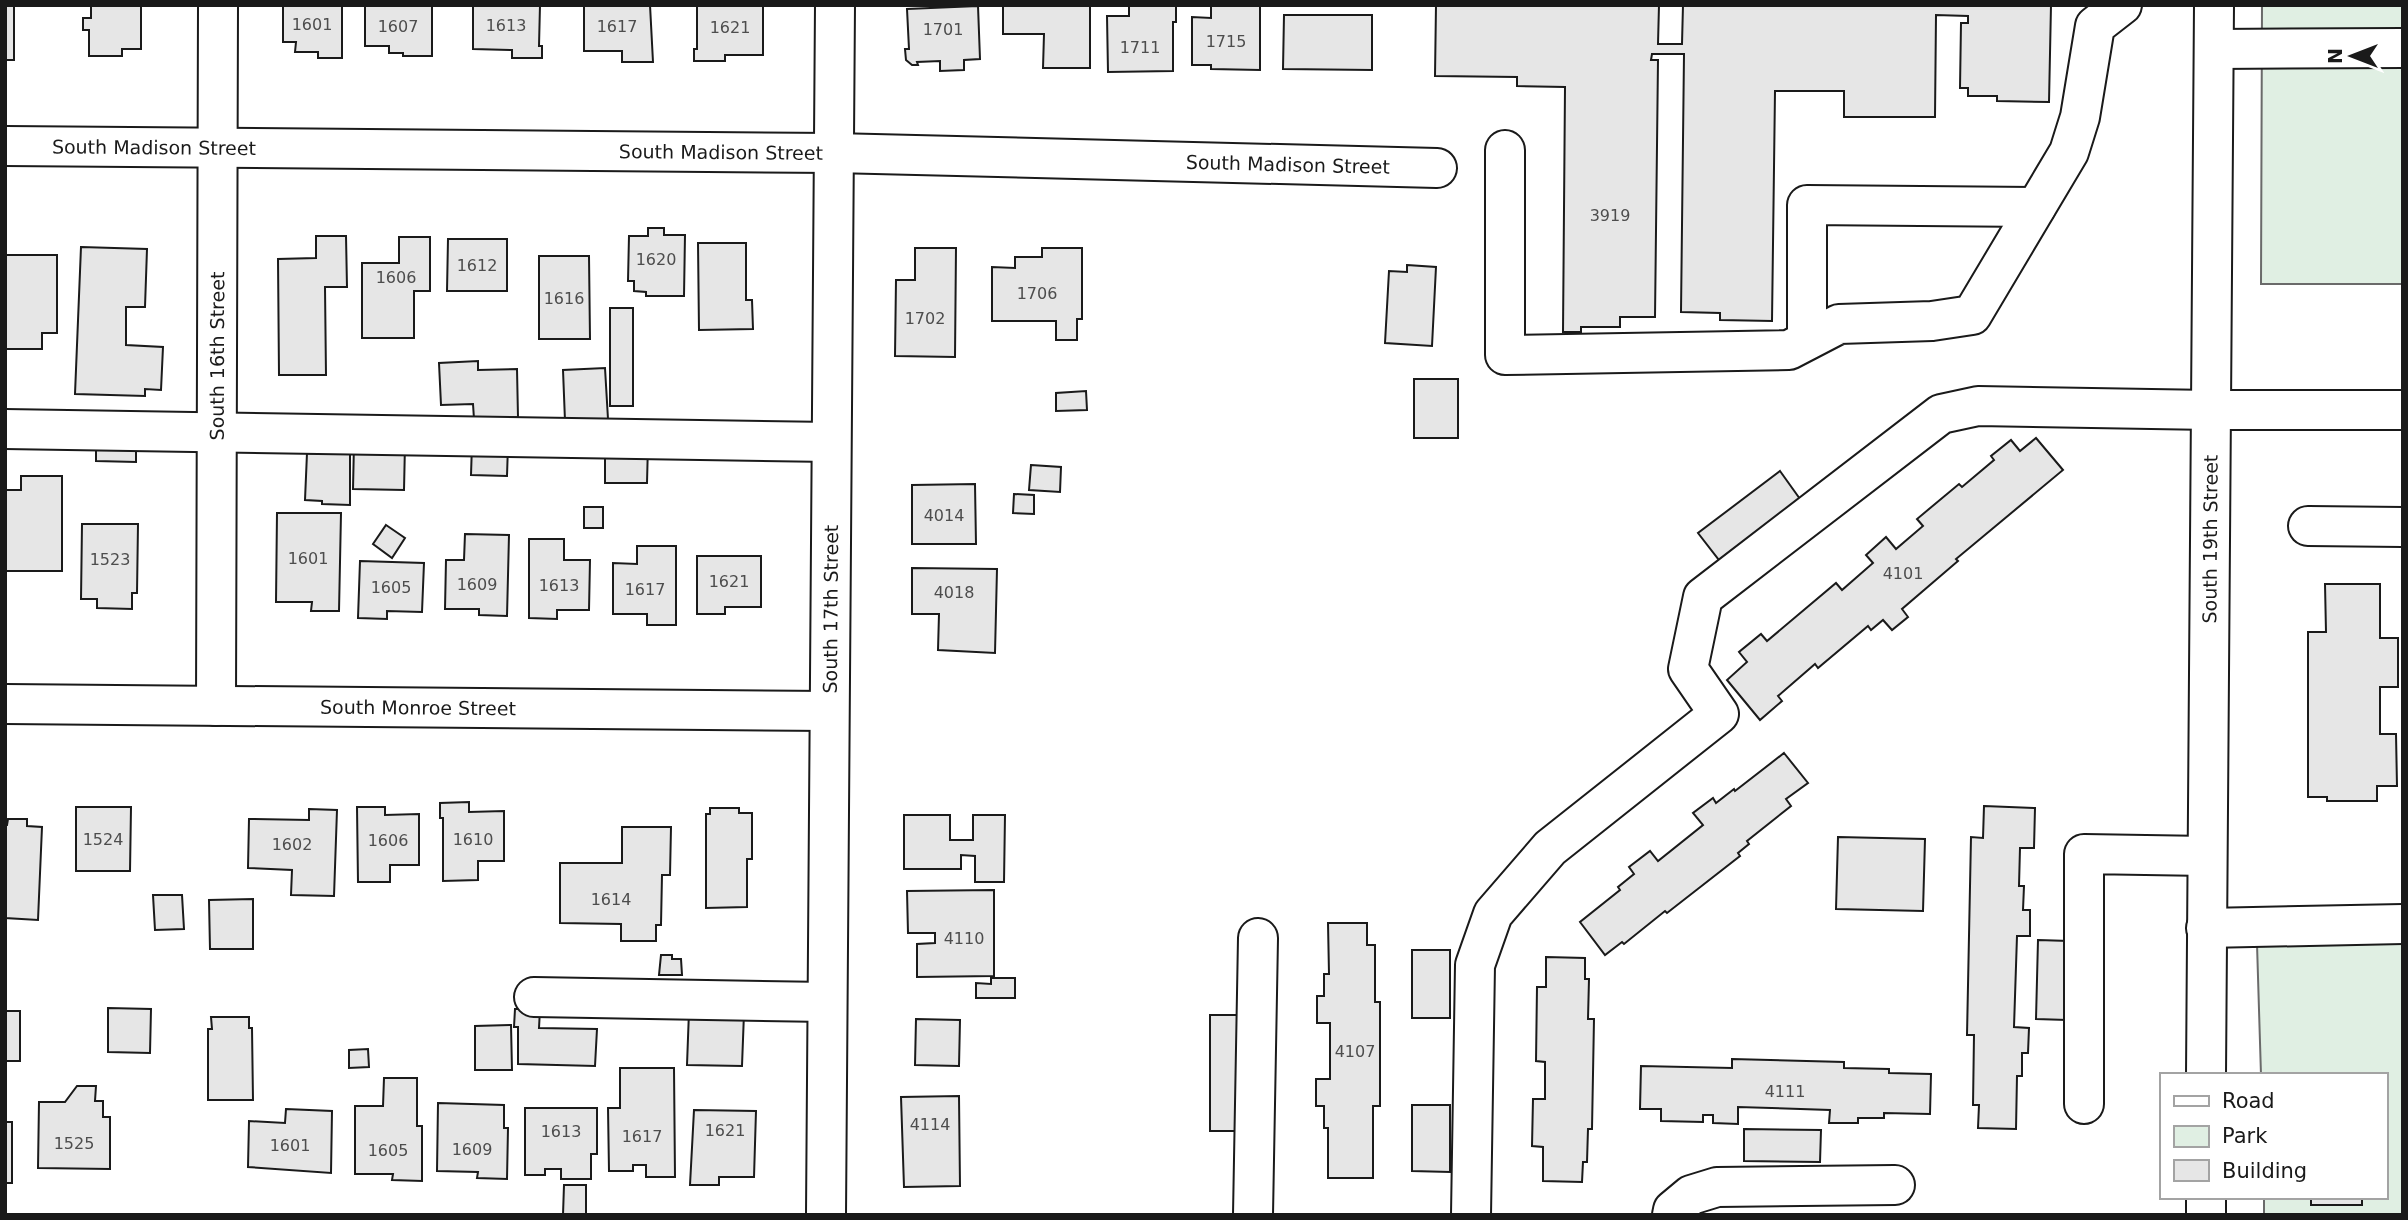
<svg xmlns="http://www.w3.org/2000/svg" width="2408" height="1220" viewBox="0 0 2408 1220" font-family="'DejaVu Sans',sans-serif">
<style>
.green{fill:#e0efe3;stroke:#6a6a6a;stroke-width:2}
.building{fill:#e6e6e6;stroke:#1a1a1a;stroke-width:2}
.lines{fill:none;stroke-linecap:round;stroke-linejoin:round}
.minor-casing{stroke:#1a1a1a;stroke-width:42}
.major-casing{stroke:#1a1a1a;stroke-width:42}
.minor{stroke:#fff;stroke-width:38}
.major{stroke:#fff;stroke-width:38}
.labels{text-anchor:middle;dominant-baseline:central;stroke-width:5;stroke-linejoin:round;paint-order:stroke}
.number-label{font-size:16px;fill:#4d4d4d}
.street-label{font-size:19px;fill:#1a1a1a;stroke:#fff}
</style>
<rect width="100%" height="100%" fill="#fff"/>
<!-- green -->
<g class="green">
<path d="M 2262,5 L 2403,5 L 2403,284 L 2261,284 Z"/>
<path d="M 2403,941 L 2403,1215 L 2264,1215 L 2264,1197 L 2385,1197 L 2385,1075 L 2261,1075 L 2257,944 Z"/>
</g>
<!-- building -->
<g class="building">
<rect x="5" y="5" width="9" height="55"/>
<path d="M 91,5 L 141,5 L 141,49 L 122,49 L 122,56 L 89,56 L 89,30 L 83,30 L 83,18 L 91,18 Z"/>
<path d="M 283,5 L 342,5 L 342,58 L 318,58 L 318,52 L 295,52 L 296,42 L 283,42 Z"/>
<path d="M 365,5 L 432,5 L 432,56 L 403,56 L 403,53 L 389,53 L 389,46 L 365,46 Z"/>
<path d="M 473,5 L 540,5 L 539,46 L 542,46 L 542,58 L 512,58 L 512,50 L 473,49 Z"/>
<path d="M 584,5 L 650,5 L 653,62 L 622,62 L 622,51 L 584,51 Z"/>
<path d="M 697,5 L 763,5 L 763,55 L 725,55 L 725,61 L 694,61 L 694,49 L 697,49 Z"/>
<path d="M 1003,5 L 1090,5 L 1090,68 L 1043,68 L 1044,34 L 1003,34 Z"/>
<path d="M 1129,5 L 1176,5 L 1176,22 L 1173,22 L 1173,71 L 1108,72 L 1107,16 L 1129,16 Z"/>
<path d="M 1211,5 L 1260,5 L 1260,70 L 1211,69 L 1211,65 L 1192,65 L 1192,17 L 1211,18 Z"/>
<path d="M 1436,5 L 1659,5 L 1658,44 L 1682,44 L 1683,5 L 2051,5 L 2049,102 L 1997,101 L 1997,96 L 1968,96 L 1968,88 L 1960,88 L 1961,23 L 1968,23 L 1968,16 L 1936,15 L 1935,117 L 1844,117 L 1844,91 L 1775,91 L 1772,321 L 1720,320 L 1720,313 L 1681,312 L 1684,54 L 1652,54 L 1651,60 L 1658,60 L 1655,317 L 1620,317 L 1620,327 L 1581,327 L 1581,332 L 1563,332 L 1565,87 L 1517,86 L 1517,77 L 1435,76 Z"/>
<path d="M 978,6 L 980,59 L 964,60 L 964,70 L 940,71 L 940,61 L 917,62 L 918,65 L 912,65 L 906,60 L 905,49 L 909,49 L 907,9 Z"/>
<path d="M 1284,15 L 1372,15 L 1372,70 L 1283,69 Z"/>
<path d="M 648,228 L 664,228 L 664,235 L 685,235 L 684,296 L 646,296 L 646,292 L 634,291 L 634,281 L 628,281 L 629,236 L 648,236 Z"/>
<path d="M 316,236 L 346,236 L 347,287 L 325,287 L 326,375 L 279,375 L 278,259 L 316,258 Z"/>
<path d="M 399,237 L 430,237 L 430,291 L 414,291 L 414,338 L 362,338 L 362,263 L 399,263 Z"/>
<path d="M 448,239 L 507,239 L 507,291 L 447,291 Z"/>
<path d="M 698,243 L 746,243 L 746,300 L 752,300 L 753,329 L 699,330 Z"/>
<path d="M 81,247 L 147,249 L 145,307 L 126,307 L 126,345 L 163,347 L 161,390 L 145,389 L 145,396 L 75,394 Z"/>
<path d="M 915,248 L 956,248 L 955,357 L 895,356 L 896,280 L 915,280 Z"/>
<path d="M 1042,248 L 1082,248 L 1082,319 L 1077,319 L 1077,340 L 1056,340 L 1056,321 L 992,321 L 992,267 L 1015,268 L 1015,257 L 1042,257 Z"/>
<path d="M 5,255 L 57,255 L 57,333 L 42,333 L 42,349 L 5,349 Z"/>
<path d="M 539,256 L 589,256 L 590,339 L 539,339 Z"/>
<path d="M 1407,265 L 1436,267 L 1432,346 L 1385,343 L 1389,271 L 1407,272 Z"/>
<rect x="610" y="308" width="23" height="98"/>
<path d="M 478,361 L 478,370 L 517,369 L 518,417 L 474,419 L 473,404 L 441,405 L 439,363 Z"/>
<path d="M 605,368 L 608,419 L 565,421 L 563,370 Z"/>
<rect x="1414" y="379" width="44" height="59"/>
<path d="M 1086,391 L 1087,410 L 1056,411 L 1056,393 Z"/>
<path d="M 96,438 L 136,439 L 136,462 L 96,461 Z"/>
<path d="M 2036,438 L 2063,470 L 1956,559 L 1958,561 L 1902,609 L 1908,617 L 1892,630 L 1883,620 L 1871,630 L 1868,626 L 1818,668 L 1815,664 L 1778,696 L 1782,701 L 1760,720 L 1727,680 L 1747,662 L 1739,652 L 1761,634 L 1767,641 L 1836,583 L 1842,590 L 1873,563 L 1866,555 L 1886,537 L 1896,549 L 1923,526 L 1917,519 L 1959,484 L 1962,487 L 1994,460 L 1991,456 L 2011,440 L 2020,451 Z"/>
<path d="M 354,443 L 405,444 L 404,490 L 353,489 Z"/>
<path d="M 472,444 L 508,445 L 507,476 L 471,475 Z"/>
<path d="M 605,444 L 648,444 L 647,483 L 605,483 Z"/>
<path d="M 307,453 L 350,454 L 350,505 L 322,504 L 322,501 L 305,500 Z"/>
<path d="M 1031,465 L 1061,467 L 1060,492 L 1029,490 Z"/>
<path d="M 1780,471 L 1800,499 L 1719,560 L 1698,533 Z"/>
<path d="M 21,476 L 62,476 L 62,571 L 5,571 L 5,490 L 21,490 Z"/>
<path d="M 975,484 L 976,544 L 912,544 L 912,485 Z"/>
<path d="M 1014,494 L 1034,495 L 1034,514 L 1013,513 Z"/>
<rect x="584" y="507" width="19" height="21"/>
<path d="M 277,513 L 341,513 L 339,611 L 311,611 L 312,602 L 276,602 Z"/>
<path d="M 82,524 L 138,524 L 137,593 L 132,593 L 132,609 L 97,608 L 97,599 L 81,599 Z"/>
<path d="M 386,525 L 405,538 L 392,558 L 373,544 Z"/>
<path d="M 465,534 L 509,535 L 507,616 L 479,615 L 479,609 L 445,609 L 446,560 L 464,560 Z"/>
<path d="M 529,539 L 564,539 L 564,560 L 590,560 L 589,610 L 557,610 L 557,619 L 529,618 Z"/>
<path d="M 637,546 L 676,546 L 676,625 L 647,625 L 647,614 L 613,614 L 613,563 L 637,564 Z"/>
<path d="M 697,556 L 761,556 L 761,607 L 725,607 L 725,614 L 697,614 Z"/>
<path d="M 360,561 L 424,563 L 422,612 L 387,611 L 387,619 L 358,618 Z"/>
<path d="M 912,568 L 997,569 L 995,653 L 938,650 L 939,614 L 912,614 Z"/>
<path d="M 2325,584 L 2380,584 L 2380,638 L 2398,638 L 2398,687 L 2380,687 L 2380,734 L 2396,734 L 2397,786 L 2377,786 L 2377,801 L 2327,801 L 2327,797 L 2308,797 L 2308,632 L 2326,632 Z"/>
<path d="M 1784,753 L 1808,783 L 1786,799 L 1791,806 L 1747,841 L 1749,844 L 1738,853 L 1740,856 L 1667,913 L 1665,911 L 1624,944 L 1622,942 L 1605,955 L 1580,922 L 1620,890 L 1618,887 L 1634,874 L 1629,867 L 1650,851 L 1658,861 L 1703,825 L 1693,813 L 1713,798 L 1716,803 L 1734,789 L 1735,791 Z"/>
<path d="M 469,802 L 469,812 L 504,811 L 504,861 L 478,861 L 478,880 L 443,881 L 443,818 L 440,818 L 440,803 Z"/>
<path d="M 1984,806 L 2035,808 L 2034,848 L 2020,848 L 2019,886 L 2024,886 L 2023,910 L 2030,910 L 2030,936 L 2017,936 L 2014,1027 L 2029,1028 L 2028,1053 L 2022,1053 L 2022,1076 L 2017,1076 L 2016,1129 L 1978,1128 L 1979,1105 L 1973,1105 L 1974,1035 L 1967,1035 L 1971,837 L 1983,838 Z"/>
<path d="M 76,807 L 131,807 L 130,871 L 76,871 Z"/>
<path d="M 357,807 L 385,807 L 385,815 L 419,814 L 419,865 L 390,865 L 390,882 L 358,882 Z"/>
<path d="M 710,808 L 739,808 L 739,813 L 752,813 L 752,859 L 747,859 L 747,907 L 706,908 L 706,814 L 710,814 Z"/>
<path d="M 309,809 L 337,810 L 334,896 L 291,895 L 292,870 L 248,868 L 249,819 L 309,820 Z"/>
<path d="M 904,815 L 950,815 L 950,840 L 973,840 L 973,815 L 1005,815 L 1004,882 L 975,882 L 975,856 L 961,855 L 961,869 L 904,869 Z"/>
<path d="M 8,819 L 27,819 L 27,826 L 42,827 L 38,920 L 5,918 L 5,825 L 7,825 Z"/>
<path d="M 622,827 L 671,827 L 670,875 L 662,875 L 661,925 L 656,925 L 656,941 L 621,941 L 621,924 L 560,923 L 560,863 L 622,863 Z"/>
<path d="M 1838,837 L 1925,839 L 1923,911 L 1836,909 Z"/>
<path d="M 994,890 L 994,976 L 917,977 L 917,944 L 935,943 L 935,933 L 908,933 L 907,891 Z"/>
<path d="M 153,895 L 182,895 L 184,929 L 155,930 Z"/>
<path d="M 253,899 L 253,949 L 210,949 L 209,900 Z"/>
<path d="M 1328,923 L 1367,923 L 1367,945 L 1375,945 L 1375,1002 L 1380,1002 L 1380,1106 L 1373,1106 L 1373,1178 L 1328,1178 L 1328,1128 L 1324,1128 L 1324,1106 L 1316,1106 L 1316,1079 L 1330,1079 L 1330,1023 L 1317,1023 L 1317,996 L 1324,996 L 1324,974 L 1329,974 Z"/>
<path d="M 2038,940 L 2069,941 L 2067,1020 L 2036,1019 Z"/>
<rect x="1412" y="950" width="38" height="68"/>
<path d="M 661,955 L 672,955 L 672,959 L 681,959 L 682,975 L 659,975 Z"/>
<path d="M 1546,957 L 1585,958 L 1585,979 L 1589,979 L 1588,1019 L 1594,1019 L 1592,1129 L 1588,1129 L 1587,1162 L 1583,1162 L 1582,1182 L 1543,1181 L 1543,1147 L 1532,1146 L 1533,1099 L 1545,1099 L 1545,1062 L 1536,1061 L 1537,987 L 1546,987 Z"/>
<path d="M 991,978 L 1015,978 L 1015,998 L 976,998 L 976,983 L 991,984 Z"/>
<path d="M 108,1008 L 151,1009 L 150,1053 L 108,1052 Z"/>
<path d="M 515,1009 L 540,1009 L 539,1028 L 597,1029 L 595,1066 L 518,1064 L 518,1027 L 514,1027 Z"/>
<rect x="5" y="1011" width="15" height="50"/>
<path d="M 689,1011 L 744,1013 L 742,1066 L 687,1065 Z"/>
<rect x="1210" y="1015" width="33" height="116"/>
<path d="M 211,1017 L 249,1017 L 249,1028 L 252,1028 L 253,1100 L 208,1100 L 208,1029 L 212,1029 Z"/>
<path d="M 916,1019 L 960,1020 L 959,1066 L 915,1065 Z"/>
<path d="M 511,1025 L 512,1070 L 475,1070 L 475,1026 Z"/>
<path d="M 368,1049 L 369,1067 L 349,1068 L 349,1050 Z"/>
<path d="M 1732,1059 L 1844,1062 L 1844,1068 L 1889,1069 L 1889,1073 L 1931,1074 L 1930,1114 L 1884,1113 L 1884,1118 L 1858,1118 L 1858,1123 L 1829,1123 L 1830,1110 L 1738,1107 L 1738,1124 L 1713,1123 L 1713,1115 L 1703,1115 L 1703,1122 L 1661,1121 L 1661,1109 L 1640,1109 L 1641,1066 L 1732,1068 Z"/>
<path d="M 620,1068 L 674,1068 L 675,1177 L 646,1177 L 646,1165 L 633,1165 L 633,1171 L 609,1171 L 608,1108 L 620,1108 Z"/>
<path d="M 384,1078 L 417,1078 L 417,1126 L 422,1126 L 422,1181 L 392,1180 L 393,1174 L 355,1174 L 355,1106 L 383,1106 Z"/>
<path d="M 77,1086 L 96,1086 L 95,1101 L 103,1101 L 103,1117 L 110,1117 L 110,1169 L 38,1168 L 39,1102 L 65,1102 Z"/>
<path d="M 959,1096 L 960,1186 L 904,1187 L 901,1097 Z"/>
<path d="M 438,1103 L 504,1105 L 504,1128 L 508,1128 L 507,1179 L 477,1178 L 478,1172 L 437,1171 Z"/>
<path d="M 1412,1105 L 1450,1105 L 1450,1172 L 1412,1171 Z"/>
<path d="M 525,1108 L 597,1108 L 597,1154 L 591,1154 L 591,1179 L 561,1179 L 561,1169 L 545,1169 L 545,1175 L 525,1175 Z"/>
<path d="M 286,1109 L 332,1111 L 331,1173 L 248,1167 L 249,1121 L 285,1123 Z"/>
<path d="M 694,1110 L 756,1111 L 754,1177 L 719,1177 L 719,1185 L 690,1185 Z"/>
<rect x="5" y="1122" width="7" height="61"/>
<path d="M 1744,1129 L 1821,1130 L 1820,1162 L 1744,1161 Z"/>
<path d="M 564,1185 L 586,1185 L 586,1215 L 563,1215 Z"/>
<rect x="2311" y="1197" width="51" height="8"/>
</g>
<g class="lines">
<!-- minor casing -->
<g class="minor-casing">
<g id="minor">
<path d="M 2215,49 L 2403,48"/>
<path id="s1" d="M 5,146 L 834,153 L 1437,168"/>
<path d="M 1505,150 L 1505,355 L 1789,350 L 1839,324 L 1932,321 L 1972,315 L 2069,152 L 2080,117 L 2095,26 L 2122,5"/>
<path d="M 1807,340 L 1807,205 L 2036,207"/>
<path d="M 5,429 L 831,442"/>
<path d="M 2308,526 L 2403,527"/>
<path id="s2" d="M 5,704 L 829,711"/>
<path id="s3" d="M 216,706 L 218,5"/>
<path d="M 2206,928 L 2403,924"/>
<path d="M 534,997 L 827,1002"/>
<path d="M 2084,1104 L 2084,854 L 2207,856"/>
<path id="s4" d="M 826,1215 L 835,5"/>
<path d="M 1253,1215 L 1258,938"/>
<path d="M 1471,1215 L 1475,965 L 1493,914 L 1550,848 L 1719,714 L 1688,669 L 1703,597 L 1941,414 L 1978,406 L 2211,410 L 2403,410"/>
<path d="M 1672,1215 L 1673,1210 L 1691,1195 L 1717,1187 L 1895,1185"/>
</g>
</g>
<!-- major casing -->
<g class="major-casing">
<g id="major">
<path id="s5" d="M 2206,1075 L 2214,5"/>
<path d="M 2206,1197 L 2206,1215"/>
</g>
</g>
<!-- minor -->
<use href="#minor" class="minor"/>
<!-- major -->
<use href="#major" class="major"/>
</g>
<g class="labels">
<!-- number labels -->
<g class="number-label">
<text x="312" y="24">1601</text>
<text x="506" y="25">1613</text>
<text x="398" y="26">1607</text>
<text x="617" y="26">1617</text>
<text x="730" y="27">1621</text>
<text x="943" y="29">1701</text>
<text x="1226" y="41">1715</text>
<text x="1140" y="47">1711</text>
<text x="1610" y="215">3919</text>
<text x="656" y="259">1620</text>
<text x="477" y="265">1612</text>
<text x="396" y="277">1606</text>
<text x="1037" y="293">1706</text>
<text x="564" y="298">1616</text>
<text x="925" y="318">1702</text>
<text x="944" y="515">4014</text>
<text x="308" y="558">1601</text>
<text x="110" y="559">1523</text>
<text x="1903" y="573">4101</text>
<text x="729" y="581">1621</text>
<text x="477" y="584">1609</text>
<text x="559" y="585">1613</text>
<text x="391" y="587">1605</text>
<text x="645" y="589">1617</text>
<text x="954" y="592">4018</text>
<text x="103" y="839">1524</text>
<text x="473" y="839">1610</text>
<text x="388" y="840">1606</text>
<text x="292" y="844">1602</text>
<text x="611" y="899">1614</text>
<text x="964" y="938">4110</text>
<text x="1355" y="1051">4107</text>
<text x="1785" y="1091">4111</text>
<text x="930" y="1124">4114</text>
<text x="725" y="1130">1621</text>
<text x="561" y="1131">1613</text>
<text x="642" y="1136">1617</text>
<text x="74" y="1143">1525</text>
<text x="290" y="1145">1601</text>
<text x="472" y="1149">1609</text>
<text x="388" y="1150">1605</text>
</g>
<!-- street labels -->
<g class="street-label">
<text stroke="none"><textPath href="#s1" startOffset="149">South Madison Street</textPath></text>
<text stroke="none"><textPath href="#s1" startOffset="716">South Madison Street</textPath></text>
<text stroke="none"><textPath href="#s1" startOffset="1283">South Madison Street</textPath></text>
<text stroke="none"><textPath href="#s3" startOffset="350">South 16th Street</textPath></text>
<text stroke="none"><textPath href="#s5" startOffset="536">South 19th Street</textPath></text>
<text stroke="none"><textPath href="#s4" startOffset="606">South 17th Street</textPath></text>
<text stroke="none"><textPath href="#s2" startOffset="413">South Monroe Street</textPath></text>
</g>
</g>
<!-- border -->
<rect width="2408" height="1220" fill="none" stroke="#1a1a1a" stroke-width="14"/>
<!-- legend -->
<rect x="2160" y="1073" width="228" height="126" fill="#ffffff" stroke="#a3a3a3" stroke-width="2"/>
<rect x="2174" y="1096" width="35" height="10" fill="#ffffff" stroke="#a3a3a3" stroke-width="2"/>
<text x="2222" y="1108" font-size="21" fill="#1a1a1a">Road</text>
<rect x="2174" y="1126" width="35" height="21" fill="#e0efe3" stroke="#a3a3a3" stroke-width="2"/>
<text x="2222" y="1143" font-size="21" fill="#1a1a1a">Park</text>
<rect x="2174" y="1160" width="35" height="21" fill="#e6e6e6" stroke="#a3a3a3" stroke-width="2"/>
<text x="2222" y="1178" font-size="21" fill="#1a1a1a">Building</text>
<!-- north arrow -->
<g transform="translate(2352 56) rotate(270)" stroke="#ffffff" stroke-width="5" paint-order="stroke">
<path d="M0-5L12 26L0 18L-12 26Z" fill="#1a1a1a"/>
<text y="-10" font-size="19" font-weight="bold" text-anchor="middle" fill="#1a1a1a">N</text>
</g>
</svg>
